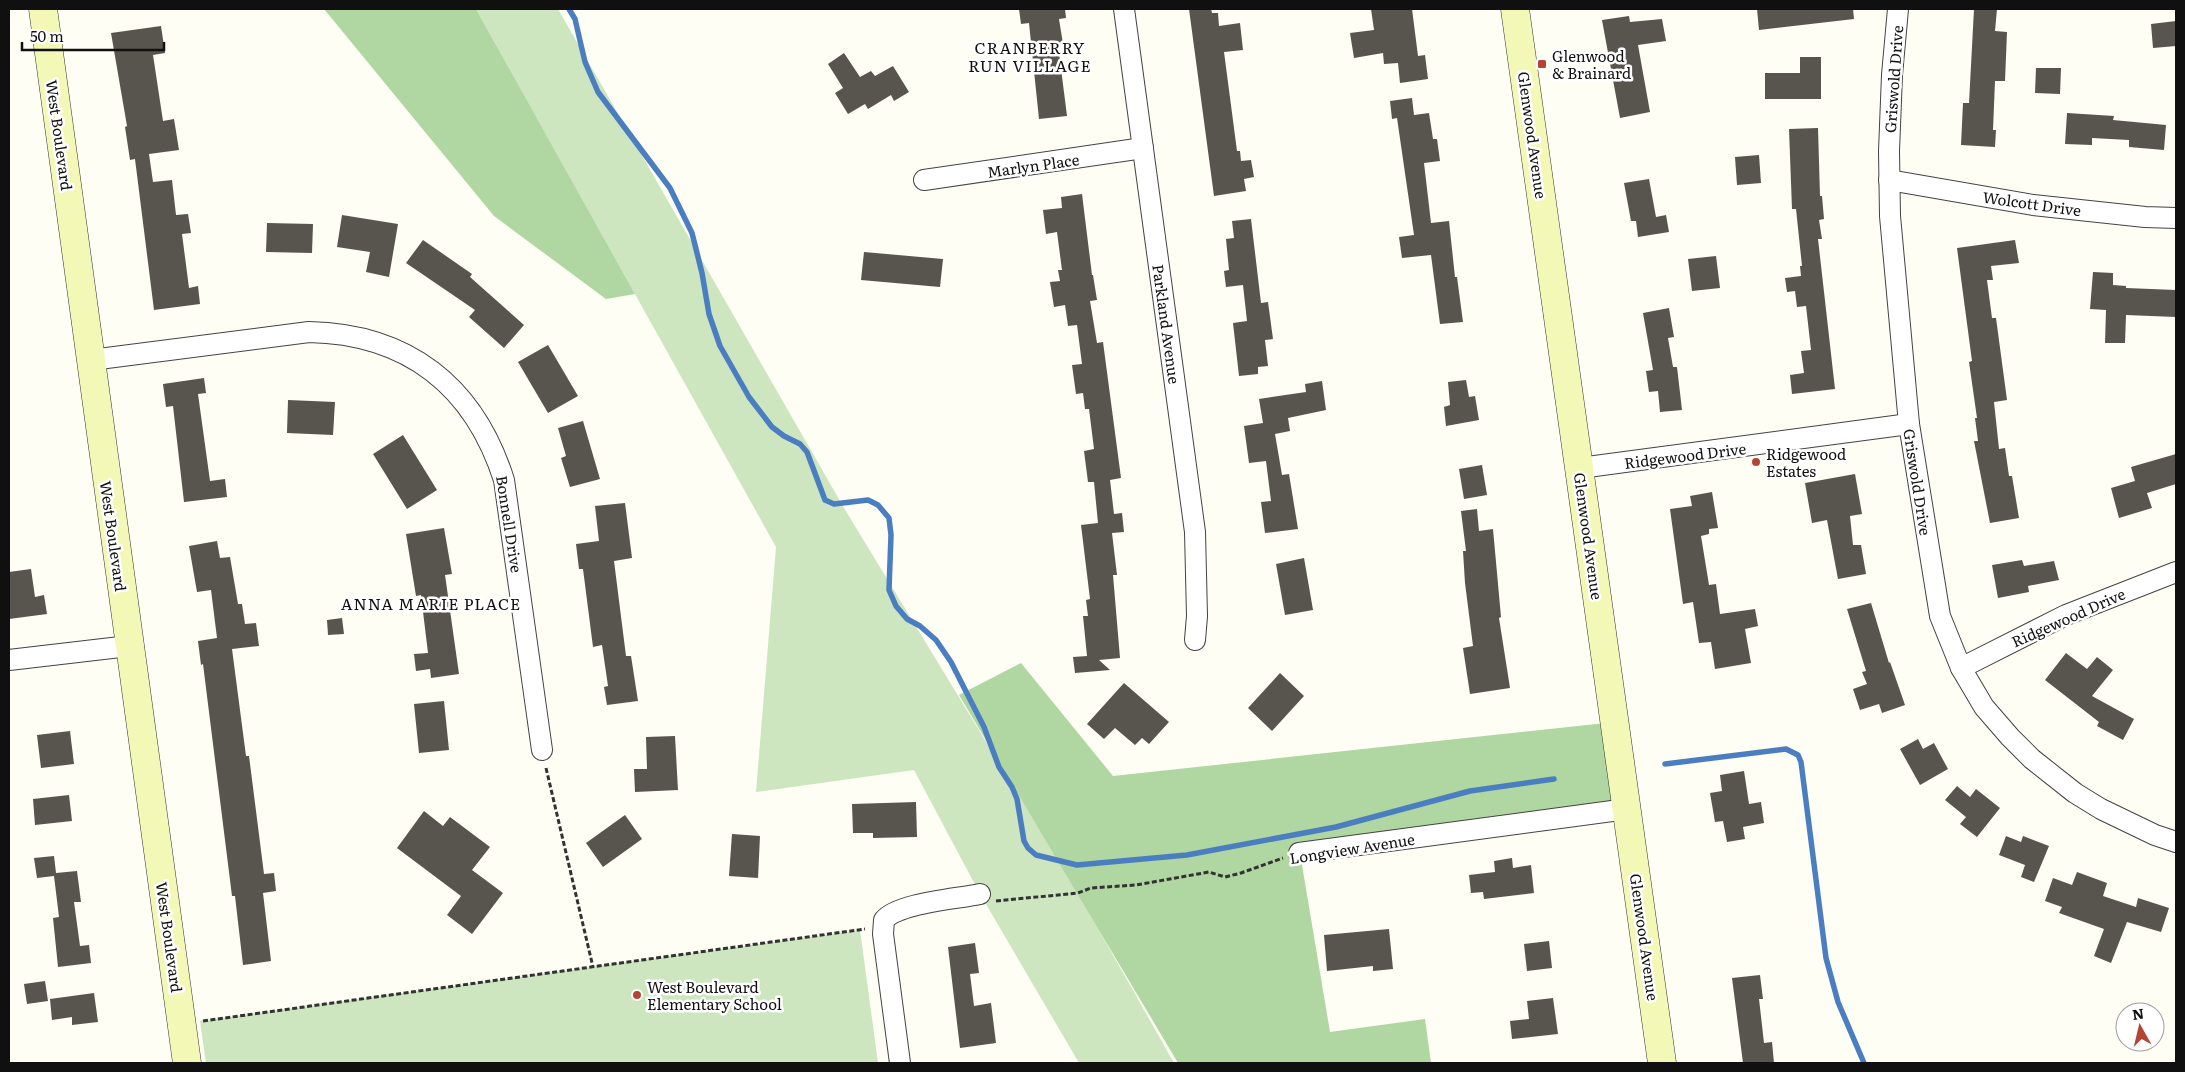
<svg xmlns="http://www.w3.org/2000/svg" width="2185" height="1072" viewBox="0 0 2185 1072" font-family="Literata,serif">
<style>
.green{fill:#cde6c0}
.forest{fill:#b0d6a1}
.lines{fill:none;stroke-linecap:round;stroke-linejoin:round}
.stream{stroke:#4b7ec1;stroke-width:5.5}
.building{fill:#58544e}
.street-casing{stroke:#434343;stroke-width:22}
.secondary-casing{stroke:#323232;stroke-width:29}
.path{stroke:#323232;stroke-width:3;stroke-dasharray:5 2.5;stroke-linecap:butt}
.street{stroke:#fff;stroke-width:20}
.secondary{stroke:#f4f8b6;stroke-width:28}
.poi-dot{fill:#b54434;stroke:#fff;stroke-width:2}
.labels{text-anchor:middle;dominant-baseline:central;stroke-width:5;stroke-linejoin:round;paint-order:stroke}
.poi-label{font-size:15px;fill:#101010;stroke:#fff;text-anchor:start}
.street-label{font-size:15px;fill:#101010;stroke:#fff}
.neighbourhood-label{font-size:16px;letter-spacing:1px;fill:#101010;stroke:#fff}
</style>
<rect width="100%" height="100%" fill="#fefef5"/>
<!-- green -->
<g class="green">
<path d="M 476,9 L 558,9 L 844,508 L 1078,893 L 1174,1063 L 1079,1063 L 980,894 L 914,770 L 756,792 L 776,547 Z"/>
<path d="M 860,930 L 878,1063 L 206,1063 L 200,1021 Z"/>
</g>
<!-- forest -->
<g class="forest">
<path d="M 324,9 L 476,9 L 635,294 L 606,299 L 494,216 Z"/>
<path d="M 1021,663 L 1113,776 L 1615,722 L 1627,809 L 1300,853 L 1330,1032 L 1425,1019 L 1431,1063 L 1178,1063 L 959,695 Z"/>
</g>
<g class="lines">
<!-- stream -->
<g class="stream">
<path d="M 569,9 L 575,19 L 585,62 L 598,92 L 670,188 L 692,233 L 702,273 L 709,314 L 720,346 L 749,397 L 772,427 L 784,436 L 800,444 L 807,452 L 825,500 L 834,504 L 868,500 L 878,505 L 889,518 L 891,535 L 889,590 L 896,606 L 907,619 L 920,626 L 936,640 L 951,662 L 984,727 L 999,767 L 1012,787 L 1017,799 L 1024,841 L 1028,848 L 1036,855 L 1077,865 L 1187,855 L 1336,827 L 1470,791 L 1554,779"/>
<path d="M 1665,764 L 1786,749 L 1798,755 L 1801,762 L 1826,958 L 1838,1002 L 1864,1063"/>
</g>
</g>
<!-- building -->
<g class="building">
<path d="M 1019,9 L 1065,9 L 1066,18 L 1059,19 L 1063,44 L 1058,45 L 1067,116 L 1039,119 L 1029,23 L 1021,24 Z"/>
<path d="M 1189,9 L 1211,9 L 1212,13 L 1218,13 L 1219,26 L 1240,23 L 1243,50 L 1224,52 L 1237,151 L 1240,151 L 1241,161 L 1251,160 L 1254,177 L 1244,179 L 1246,191 L 1214,196 Z"/>
<path d="M 1371,9 L 1412,9 L 1418,56 L 1425,55 L 1428,79 L 1400,83 L 1398,63 L 1384,64 L 1383,53 L 1354,58 L 1350,33 L 1374,30 Z"/>
<path d="M 1757,9 L 1853,9 L 1854,19 L 1759,30 Z"/>
<path d="M 1974,9 L 1997,9 L 1995,31 L 2007,32 L 2005,81 L 1995,81 L 1993,130 L 1996,130 L 1995,147 L 1961,145 L 1963,103 L 1969,103 Z"/>
<path d="M 1629,16 L 1630,22 L 1662,19 L 1666,41 L 1638,45 L 1650,112 L 1620,118 L 1602,20 Z"/>
<path d="M 2176,21 L 2176,46 L 2153,48 L 2151,24 Z"/>
<path d="M 161,26 L 165,53 L 153,55 L 163,121 L 174,119 L 179,150 L 149,154 L 153,182 L 172,180 L 176,215 L 188,214 L 191,233 L 182,234 L 189,288 L 198,286 L 200,304 L 154,310 L 135,159 L 130,160 L 125,127 L 127,126 L 111,33 Z"/>
<path d="M 844,53 L 860,77 L 871,71 L 875,76 L 893,66 L 909,92 L 894,101 L 891,95 L 868,109 L 865,104 L 848,114 L 835,93 L 843,88 L 828,64 Z"/>
<path d="M 1800,57 L 1821,57 L 1821,99 L 1765,99 L 1765,73 L 1800,73 Z"/>
<path d="M 2036,68 L 2061,68 L 2060,94 L 2035,93 Z"/>
<path d="M 1412,98 L 1414,115 L 1429,113 L 1433,139 L 1437,139 L 1440,161 L 1424,163 L 1431,223 L 1449,221 L 1455,277 L 1457,277 L 1463,322 L 1440,324 L 1431,255 L 1402,258 L 1399,237 L 1414,235 L 1397,118 L 1392,119 L 1390,101 Z"/>
<path d="M 2067,113 L 2114,116 L 2113,120 L 2166,125 L 2164,150 L 2129,147 L 2129,140 L 2092,138 L 2092,145 L 2065,144 Z"/>
<path d="M 1818,128 L 1820,196 L 1822,196 L 1824,219 L 1819,220 L 1822,239 L 1818,239 L 1835,389 L 1792,394 L 1790,375 L 1804,373 L 1801,351 L 1811,350 L 1806,306 L 1797,307 L 1795,291 L 1787,292 L 1785,278 L 1801,276 L 1800,266 L 1802,266 L 1796,209 L 1792,209 L 1789,129 Z"/>
<path d="M 1759,155 L 1761,183 L 1737,185 L 1735,157 Z"/>
<path d="M 1649,179 L 1656,217 L 1666,215 L 1669,232 L 1638,237 L 1636,221 L 1631,221 L 1624,183 Z"/>
<path d="M 1082,194 L 1092,275 L 1093,275 L 1097,300 L 1090,301 L 1097,343 L 1103,342 L 1121,478 L 1110,480 L 1114,514 L 1122,513 L 1124,532 L 1112,533 L 1117,575 L 1113,575 L 1120,658 L 1099,660 L 1110,670 L 1075,673 L 1073,657 L 1087,656 L 1083,616 L 1088,616 L 1086,600 L 1090,599 L 1081,525 L 1098,523 L 1094,482 L 1088,482 L 1084,451 L 1094,449 L 1089,409 L 1085,409 L 1083,393 L 1076,394 L 1072,365 L 1082,364 L 1077,325 L 1068,326 L 1065,305 L 1054,307 L 1050,282 L 1060,281 L 1058,270 L 1062,270 L 1057,232 L 1046,234 L 1043,210 L 1062,208 L 1061,197 Z"/>
<path d="M 342,215 L 398,224 L 389,277 L 366,272 L 370,252 L 337,247 Z"/>
<path d="M 1251,219 L 1261,303 L 1268,302 L 1273,339 L 1265,340 L 1268,366 L 1258,367 L 1258,374 L 1239,376 L 1233,323 L 1247,321 L 1243,285 L 1226,287 L 1224,271 L 1229,270 L 1226,239 L 1234,238 L 1232,221 Z"/>
<path d="M 267,223 L 313,224 L 312,253 L 266,252 Z"/>
<path d="M 423,240 L 472,274 L 470,277 L 524,325 L 504,348 L 469,317 L 475,310 L 406,263 Z"/>
<path d="M 2015,240 L 2019,263 L 1991,266 L 1993,280 L 1987,280 L 1992,318 L 1996,318 L 2007,400 L 1994,402 L 1999,449 L 2005,448 L 2009,476 L 2012,476 L 2019,518 L 1990,523 L 1974,441 L 1978,441 L 1975,418 L 1977,418 L 1969,362 L 1972,361 L 1957,248 Z"/>
<path d="M 864,252 L 943,259 L 940,287 L 861,280 Z"/>
<path d="M 1716,256 L 1720,288 L 1692,291 L 1688,259 Z"/>
<path d="M 2093,272 L 2113,273 L 2113,285 L 2126,286 L 2126,288 L 2176,290 L 2176,317 L 2126,315 L 2125,343 L 2105,343 L 2106,310 L 2090,309 Z"/>
<path d="M 1669,308 L 1674,337 L 1668,338 L 1673,367 L 1677,367 L 1682,410 L 1660,412 L 1658,391 L 1649,392 L 1646,371 L 1653,370 L 1643,313 Z"/>
<path d="M 548,345 L 578,396 L 548,413 L 518,362 Z"/>
<path d="M 204,378 L 206,393 L 198,394 L 210,481 L 225,479 L 227,497 L 184,502 L 173,406 L 166,407 L 163,384 Z"/>
<path d="M 1466,380 L 1469,397 L 1475,396 L 1479,420 L 1446,426 L 1444,407 L 1450,405 L 1448,382 Z"/>
<path d="M 1322,381 L 1326,410 L 1288,418 L 1290,431 L 1275,434 L 1282,475 L 1289,474 L 1298,529 L 1265,533 L 1261,502 L 1271,501 L 1266,461 L 1249,463 L 1244,426 L 1263,423 L 1259,399 L 1306,392 L 1305,384 Z"/>
<path d="M 288,400 L 335,402 L 333,435 L 287,433 Z"/>
<path d="M 583,421 L 600,479 L 570,487 L 561,458 L 566,456 L 558,428 Z"/>
<path d="M 403,435 L 437,490 L 407,509 L 373,454 Z"/>
<path d="M 2176,454 L 2176,484 L 2147,493 L 2152,508 L 2119,518 L 2111,488 L 2135,481 L 2131,467 Z"/>
<path d="M 1482,465 L 1487,495 L 1464,499 L 1459,469 Z"/>
<path d="M 1855,474 L 1862,514 L 1850,516 L 1853,545 L 1861,545 L 1866,574 L 1838,579 L 1827,520 L 1812,523 L 1805,483 Z"/>
<path d="M 1712,492 L 1718,528 L 1709,529 L 1709,534 L 1701,536 L 1709,585 L 1716,584 L 1720,614 L 1755,609 L 1758,626 L 1745,629 L 1751,663 L 1715,669 L 1711,642 L 1699,643 L 1693,602 L 1683,604 L 1670,509 L 1692,506 L 1690,496 Z"/>
<path d="M 625,503 L 632,558 L 614,561 L 626,656 L 631,656 L 638,701 L 607,705 L 604,687 L 608,686 L 602,645 L 593,647 L 583,569 L 579,569 L 576,544 L 599,541 L 595,506 Z"/>
<path d="M 1477,509 L 1479,531 L 1493,529 L 1501,617 L 1499,618 L 1510,688 L 1470,694 L 1463,648 L 1473,646 L 1465,583 L 1463,551 L 1466,551 L 1461,511 Z"/>
<path d="M 444,528 L 452,574 L 445,575 L 459,674 L 431,678 L 430,669 L 416,671 L 414,654 L 428,653 L 421,595 L 416,596 L 406,534 Z"/>
<path d="M 217,541 L 220,558 L 230,557 L 238,604 L 242,604 L 245,624 L 256,623 L 259,646 L 232,649 L 246,756 L 249,756 L 264,874 L 274,873 L 276,891 L 263,893 L 271,961 L 243,965 L 235,896 L 232,896 L 203,664 L 201,665 L 198,641 L 217,638 L 211,590 L 197,592 L 189,546 Z"/>
<path d="M 1304,558 L 1313,610 L 1285,615 L 1276,564 Z"/>
<path d="M 2022,560 L 2024,566 L 2054,561 L 2059,580 L 2028,586 L 2029,592 L 1998,598 L 1992,565 Z"/>
<path d="M 31,569 L 35,597 L 44,595 L 47,614 L 9,619 L 9,572 Z"/>
<path d="M 1871,603 L 1889,663 L 1890,662 L 1905,705 L 1882,713 L 1879,704 L 1860,710 L 1853,689 L 1867,684 L 1862,672 L 1866,671 L 1847,609 Z"/>
<path d="M 342,618 L 344,634 L 328,635 L 327,620 Z"/>
<path d="M 2066,653 L 2087,669 L 2097,657 L 2113,670 L 2092,696 L 2134,719 L 2123,740 L 2097,726 L 2099,722 L 2045,680 Z"/>
<path d="M 1280,673 L 1304,696 L 1272,731 L 1248,708 Z"/>
<path d="M 1124,683 L 1169,722 L 1149,744 L 1142,738 L 1135,745 L 1115,728 L 1104,739 L 1087,724 Z"/>
<path d="M 444,701 L 449,750 L 419,753 L 414,704 Z"/>
<path d="M 70,731 L 74,764 L 41,768 L 37,735 Z"/>
<path d="M 675,736 L 678,790 L 635,792 L 634,769 L 647,769 L 646,737 Z"/>
<path d="M 1918,739 L 1923,749 L 1934,743 L 1948,769 L 1920,785 L 1900,749 Z"/>
<path d="M 1744,771 L 1749,804 L 1761,802 L 1764,823 L 1743,827 L 1745,839 L 1727,842 L 1723,821 L 1715,822 L 1710,793 L 1722,791 L 1720,775 Z"/>
<path d="M 1957,786 L 1970,797 L 1976,789 L 2000,808 L 1977,837 L 1960,824 L 1966,817 L 1945,800 Z"/>
<path d="M 69,795 L 72,821 L 35,825 L 33,799 Z"/>
<path d="M 916,802 L 917,837 L 873,838 L 873,833 L 853,833 L 852,804 Z"/>
<path d="M 424,811 L 443,826 L 450,817 L 490,847 L 472,870 L 503,893 L 472,934 L 447,915 L 461,896 L 397,848 Z"/>
<path d="M 625,815 L 642,839 L 603,867 L 586,843 Z"/>
<path d="M 732,834 L 760,836 L 758,878 L 729,876 Z"/>
<path d="M 2006,836 L 2021,842 L 2023,836 L 2049,846 L 2034,882 L 2021,877 L 2025,865 L 1999,855 Z"/>
<path d="M 54,856 L 56,873 L 77,871 L 81,902 L 74,902 L 80,946 L 89,945 L 91,963 L 58,967 L 53,918 L 59,917 L 54,876 L 37,878 L 34,858 Z"/>
<path d="M 1512,858 L 1513,868 L 1531,865 L 1534,893 L 1484,899 L 1483,892 L 1471,893 L 1469,875 L 1495,872 L 1494,861 Z"/>
<path d="M 2077,872 L 2107,883 L 2103,896 L 2136,907 L 2138,898 L 2169,908 L 2161,932 L 2127,922 L 2111,963 L 2094,956 L 2104,929 L 2059,913 L 2062,907 L 2045,901 L 2053,878 L 2072,885 Z"/>
<path d="M 1389,929 L 1393,969 L 1373,971 L 1373,966 L 1327,971 L 1324,935 Z"/>
<path d="M 1549,941 L 1552,968 L 1527,971 L 1524,944 Z"/>
<path d="M 975,943 L 979,973 L 970,974 L 974,1006 L 991,1003 L 996,1043 L 960,1048 L 948,947 Z"/>
<path d="M 1760,975 L 1763,999 L 1759,999 L 1764,1043 L 1772,1042 L 1774,1063 L 1743,1063 L 1732,978 Z"/>
<path d="M 45,981 L 48,1001 L 27,1004 L 24,984 Z"/>
<path d="M 94,993 L 98,1022 L 72,1025 L 72,1017 L 52,1020 L 50,999 Z"/>
<path d="M 1553,998 L 1558,1034 L 1512,1039 L 1510,1021 L 1529,1019 L 1527,1001 Z"/>
</g>
<g class="lines">
<!-- street casing -->
<g class="street-casing">
<g id="street">
<path d="M 1124,9 L 1195,532 L 1197,616 L 1195,640"/>
<path d="M 1898,9 L 1892,75 L 1889,151 L 1890,216 L 1909,424 L 1940,616 L 1961,668 L 1984,707 L 2010,737 L 2032,759 L 2075,793 L 2101,809 L 2155,835 L 2176,842"/>
<path d="M 924,180 L 1143,148"/>
<path d="M 1889,180 L 2033,205 L 2145,217 L 2176,218"/>
<path d="M 91,360 L 309,332 C 408,334 474,386 504,480 L 542,750"/>
<path d="M 1580,468 L 1909,424"/>
<path d="M 9,660 L 129,646"/>
<path d="M 1961,668 L 2066,615 L 2176,572"/>
<path d="M 1299,853 L 1627,809"/>
<path d="M 900,1063 L 883,934 L 884,920 C 898,903 957,899 980,894"/>
</g>
</g>
<!-- secondary casing -->
<g class="secondary-casing">
<g id="secondary">
<path d="M 43,9 L 187,1063"/>
<path d="M 1515,9 L 1662,1063"/>
</g>
</g>
<!-- path -->
<g class="path">
<path d="M 546,768 L 593,967"/>
<path d="M 996,901 L 1078,893 L 1091,888 L 1136,885 L 1209,872 L 1225,877 L 1241,873 L 1283,858"/>
<path d="M 203,1021 L 865,929"/>
</g>
<!-- street -->
<use href="#street" class="street"/>
<!-- secondary -->
<use href="#secondary" class="secondary"/>
</g>
<!-- markers -->
<g class="poi-dot">
<rect x="1537" y="59" width="10" height="10" rx="2.5"/>
<circle cx="1756" cy="462" r="5"/>
<circle cx="637" cy="995" r="5"/>
</g>
<g class="labels">
<!-- poi labels -->
<g class="poi-label">
<text x="1552" y="55">Glenwood<tspan x="1552" dy="17">&amp; Brainard</tspan></text>
<text x="1766" y="453">Ridgewood<tspan x="1766" dy="17">Estates</tspan></text>
<text x="647" y="986">West Boulevard<tspan x="647" dy="17">Elementary School</tspan></text>
</g>
<!-- street labels -->
<g class="street-label">
<text transform="translate(1893 79) rotate(-86)">Griswold Drive</text>
<text transform="translate(60 135) rotate(82)">West Boulevard</text>
<text transform="translate(1533 135) rotate(82)">Glenwood Avenue</text>
<text transform="translate(1033 165) rotate(-8)">Marlyn Place</text>
<text transform="translate(2032 203) rotate(8)">Wolcott Drive</text>
<text transform="translate(1167 324) rotate(82)">Parkland Avenue</text>
<text transform="translate(1685 455) rotate(-7)">Ridgewood Drive</text>
<text transform="translate(1918 482) rotate(81)">Griswold Drive</text>
<text transform="translate(510 524) rotate(81)">Bonnell Drive</text>
<text transform="translate(114 536) rotate(82)">West Boulevard</text>
<text transform="translate(1589 536) rotate(82)">Glenwood Avenue</text>
<text transform="translate(2068 617) rotate(-24)">Ridgewood Drive</text>
<text transform="translate(1352 848) rotate(-9)">Longview Avenue</text>
<text transform="translate(170 937) rotate(82)">West Boulevard</text>
<text transform="translate(1645 937) rotate(82)">Glenwood Avenue</text>
</g>
<!-- neighbourhood labels -->
<g class="neighbourhood-label">
<text x="1030" y="47">CRANBERRY<tspan x="1030" dy="18">RUN VILLAGE</tspan></text>
<text x="431" y="603">ANNA MARIE PLACE</text>
</g>
</g>
<!-- border -->
<rect width="2185" height="1072" fill="none" stroke="#101010" stroke-width="20"/>
<!-- north arrow -->
<g transform="translate(2140 1027) rotate(352)"><circle r="24" fill="#ffffff" stroke="#9f9f9f"/>
<path d="M0-4L9 19L0 12L-9 19Z" fill="#b54434"/>
<text y="-8" font-size="14" font-weight="bold" text-anchor="middle" fill="#101010">N</text>
</g>
<!-- scale -->
<path d="M22 42v8h142v-8" fill="none" stroke="#101010" stroke-width="2.5"/>
<text x="30" y="42" font-size="15" fill="#101010" stroke="#ffffff" stroke-width="4" paint-order="stroke">50 m</text>
</svg>
